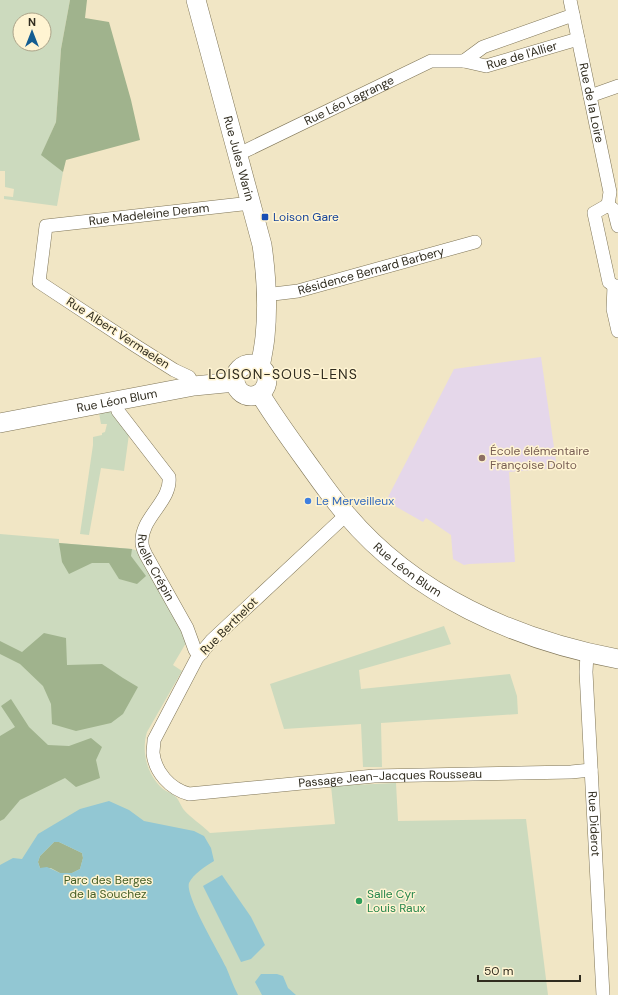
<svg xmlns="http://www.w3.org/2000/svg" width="618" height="995" viewBox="0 0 618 995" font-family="'DM Sans',sans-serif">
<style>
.education{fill:#e5d7ea}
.green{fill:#ccdabe;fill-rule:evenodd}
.forest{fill:#a0b38d}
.water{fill:#92c7d3;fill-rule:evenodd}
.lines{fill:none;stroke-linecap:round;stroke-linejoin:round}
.street-casing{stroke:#7f7557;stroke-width:14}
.secondary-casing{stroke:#7f7557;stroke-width:20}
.street{stroke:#fff;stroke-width:13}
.secondary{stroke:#fff;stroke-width:19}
.transit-dot{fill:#1a4fb4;stroke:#fff4d2;stroke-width:1.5}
.education-dot{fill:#8d6e63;stroke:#fff4d2;stroke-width:1.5}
.shop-dot{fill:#3f7fe0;stroke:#fff4d2;stroke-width:1.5}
.leisure-dot{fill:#2e9e5b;stroke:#fff4d2;stroke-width:1.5}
.labels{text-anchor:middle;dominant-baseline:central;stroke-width:3;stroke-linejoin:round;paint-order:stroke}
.street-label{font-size:12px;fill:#302c1f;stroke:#fff4d2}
.transit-label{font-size:12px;fill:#164399;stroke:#fff4d2;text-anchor:start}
.education-label{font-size:12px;fill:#785e54;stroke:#fff4d2;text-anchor:start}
.shop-label{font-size:12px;fill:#366cbe;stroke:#fff4d2;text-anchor:start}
.park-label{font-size:12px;fill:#465f27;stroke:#fff4d2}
.leisure-label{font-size:12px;fill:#27864d;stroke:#fff4d2;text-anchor:start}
.quarter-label{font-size:14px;letter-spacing:1px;fill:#302c1f;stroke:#fff4d2}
</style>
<rect width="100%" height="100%" fill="#f1e6c5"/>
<!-- education -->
<path class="education" d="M 541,357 L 557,468 L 509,472 L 515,562 L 469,564 L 464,565 L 453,559 L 451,535 L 426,518 L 423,522 L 386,501 L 454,369 Z"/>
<!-- green -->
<g class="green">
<path d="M 0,0 L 70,0 L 61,49 L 56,122 L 42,154 L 63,172 L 57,206 L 4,199 L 4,196 L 13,197 L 14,189 L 5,187 L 5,171 L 0,171 ZM 20,20 L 44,20 L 44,44 L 20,44 Z"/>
<path d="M 110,411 L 129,434 L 124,471 L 101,468 L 89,535 L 80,534 L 93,445 L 93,437 L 102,435 L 102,433 L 105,432 L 107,424 L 101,424 L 99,413 Z"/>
<path d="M 0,534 L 59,539 L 59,543 L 132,549 L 138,551 L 182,629 L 186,643 L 173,665 L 182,671 L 147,732 C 141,752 147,775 163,789 C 167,792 172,793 176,797 C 179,800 181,806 184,810 C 190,817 202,825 210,833 L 335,824 L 331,786 L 396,783 L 398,821 L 526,819 L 548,995 L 0,995 Z"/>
<path d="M 444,626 L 451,644 L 359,670 L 361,689 L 510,674 L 517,696 L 518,714 L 381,723 L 382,767 L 363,767 L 361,724 L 284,729 L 270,684 Z"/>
</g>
<!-- forest -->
<g class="forest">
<path d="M 70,0 L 87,0 L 85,18 L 109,22 L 131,100 L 140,140 L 66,160 L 63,172 L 41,155 L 56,122 L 61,49 Z"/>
<path d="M 59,543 L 132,549 L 131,556 L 146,576 L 137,584 L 119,579 L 109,563 L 92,563 L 69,574 L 62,562 Z"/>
<path d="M 44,633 L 66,638 L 67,665 L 102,664 L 123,678 L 138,687 L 123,714 L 111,723 L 76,731 L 52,724 L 51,704 L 43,686 L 20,664 L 0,654 L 0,641 L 22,652 Z"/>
<path d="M 11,699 L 29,727 L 48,745 L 69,746 L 91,738 L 102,747 L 96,760 L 100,778 L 76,787 L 65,778 L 20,800 L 4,819 L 0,821 L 0,736 L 15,727 L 1,706 Z"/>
<path d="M 54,842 L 59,842 L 82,853 L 83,858 L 80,869 L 72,873 L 60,873 L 51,868 L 40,868 L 38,862 L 40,856 Z"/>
</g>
<!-- water -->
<g class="water">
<path d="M 109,801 L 129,810 L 144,821 L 194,831 L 204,836 L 211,848 L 214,861 C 206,866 193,874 189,883 C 185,896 219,952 226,967 C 230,976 233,986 238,995 L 0,995 L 0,865 L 13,858 L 22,859 L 38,834 L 80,809 ZM 54,842 L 59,842 L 82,853 L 83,858 L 80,869 L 72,873 L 60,873 L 47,867 L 40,868 L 38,862 L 40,856 Z"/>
<path d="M 222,875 L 251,917 L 265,945 L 251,959 L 241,962 L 203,886 Z"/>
<path d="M 261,974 L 277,974 L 283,976 L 288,988 L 296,995 L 262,995 L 255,982 Z"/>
</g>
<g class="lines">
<!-- street casing -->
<g class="street-casing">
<g id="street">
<path id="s1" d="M 570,0 L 610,192 L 608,205"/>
<path id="s2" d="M 573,15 L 483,47 L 464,61 L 486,66 L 578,39"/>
<path d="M 590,96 L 618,86"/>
<path id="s3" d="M 238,153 L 245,151 L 431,61 L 464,61"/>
<path d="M 618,226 L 614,210 L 608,205 L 594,213 L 609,282 L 614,286 L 618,286"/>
<path d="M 614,286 L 613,309 L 618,331"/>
<path id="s4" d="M 265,295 L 298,291 L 475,242"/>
<path id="s5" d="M 194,386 L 189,377 L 174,370 L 136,346 L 39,282 L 46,226 L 251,203"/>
<path id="s6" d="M 116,400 L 118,411 L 169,477 C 172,501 140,518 142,543 C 142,547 144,551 146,555 L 187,628 L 195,650 L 202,653"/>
<path id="s7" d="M 346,515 L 212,640 L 197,658 L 154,740 C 154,744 153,749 153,753 C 155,772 170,789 189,794 L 374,776 L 571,772 L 591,770"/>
<path id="s8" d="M 587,654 L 586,672 L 603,995"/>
</g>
</g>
<!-- secondary casing -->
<g class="secondary-casing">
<g id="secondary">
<path id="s9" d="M 196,0 L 262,245 C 266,273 268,308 265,337 C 264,347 262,357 260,367"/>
<circle cx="251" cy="380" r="16"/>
<path id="s10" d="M 260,394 C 274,417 290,439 306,461 C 319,479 332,498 346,514 C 414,595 516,640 618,659"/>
<path id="s11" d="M 0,423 L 194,386 L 235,382"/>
</g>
</g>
<!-- street -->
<use href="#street" class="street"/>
<!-- secondary -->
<use href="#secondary" class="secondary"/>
</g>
<!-- markers -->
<rect class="transit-dot" x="261" y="213" width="8" height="8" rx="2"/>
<circle class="education-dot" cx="482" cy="458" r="4"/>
<circle class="shop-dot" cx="308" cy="501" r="4"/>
<circle class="leisure-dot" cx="359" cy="901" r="4"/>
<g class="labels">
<!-- street labels -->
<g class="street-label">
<text stroke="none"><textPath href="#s2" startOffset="179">Rue de l'Allier</textPath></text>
<text stroke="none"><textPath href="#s3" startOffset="123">Rue Léo Lagrange</textPath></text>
<text stroke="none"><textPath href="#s1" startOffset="105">Rue de la Loire</textPath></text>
<text stroke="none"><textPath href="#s9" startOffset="164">Rue Jules Warin</textPath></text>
<text stroke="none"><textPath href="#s5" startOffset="348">Rue Madeleine Deram</textPath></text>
<text stroke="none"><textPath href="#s4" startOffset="109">Résidence Bernard Barbery</textPath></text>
<text transform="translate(118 333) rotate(33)">Rue Albert Vermaelen</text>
<text stroke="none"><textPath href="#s11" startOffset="119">Rue Léon Blum</textPath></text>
<text stroke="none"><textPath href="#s6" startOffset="195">Ruelle Crépin</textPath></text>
<text stroke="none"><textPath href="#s10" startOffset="231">Rue Léon Blum</textPath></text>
<text transform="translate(229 626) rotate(-45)">Rue Berthelot</text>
<text stroke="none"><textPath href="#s7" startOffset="572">Passage Jean-Jacques Rousseau</textPath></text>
<text stroke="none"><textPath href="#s8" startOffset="170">Rue Diderot</textPath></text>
</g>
<!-- transit labels -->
<g class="transit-label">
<text x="273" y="217">Loison Gare</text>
</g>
<!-- education labels -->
<g class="education-label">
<text x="490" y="451">École élémentaire<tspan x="490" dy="14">Françoise Dolto</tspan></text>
</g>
<!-- shop labels -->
<g class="shop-label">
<text x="316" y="501">Le Merveilleux</text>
</g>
<!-- park labels -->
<g class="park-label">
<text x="108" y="880">Parc des Berges<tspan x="108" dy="14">de la Souchez</tspan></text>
</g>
<!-- leisure labels -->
<g class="leisure-label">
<text x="367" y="894">Salle Cyr<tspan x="367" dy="14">Louis Raux</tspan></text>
</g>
<!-- quarter labels -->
<g class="quarter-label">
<text x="283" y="374">LOISON-SOUS-LENS</text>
</g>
</g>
<!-- north arrow -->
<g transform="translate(32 32)"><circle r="19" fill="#fff4d2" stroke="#aca48a"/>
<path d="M0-3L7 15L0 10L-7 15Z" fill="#145d91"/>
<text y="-6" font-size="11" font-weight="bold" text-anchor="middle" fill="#302c1f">N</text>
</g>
<!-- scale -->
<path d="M478 975v6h102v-6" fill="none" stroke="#302c1f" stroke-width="2"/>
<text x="484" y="975" font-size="12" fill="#302c1f" stroke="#fff4d2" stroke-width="3" paint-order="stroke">50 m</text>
</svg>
